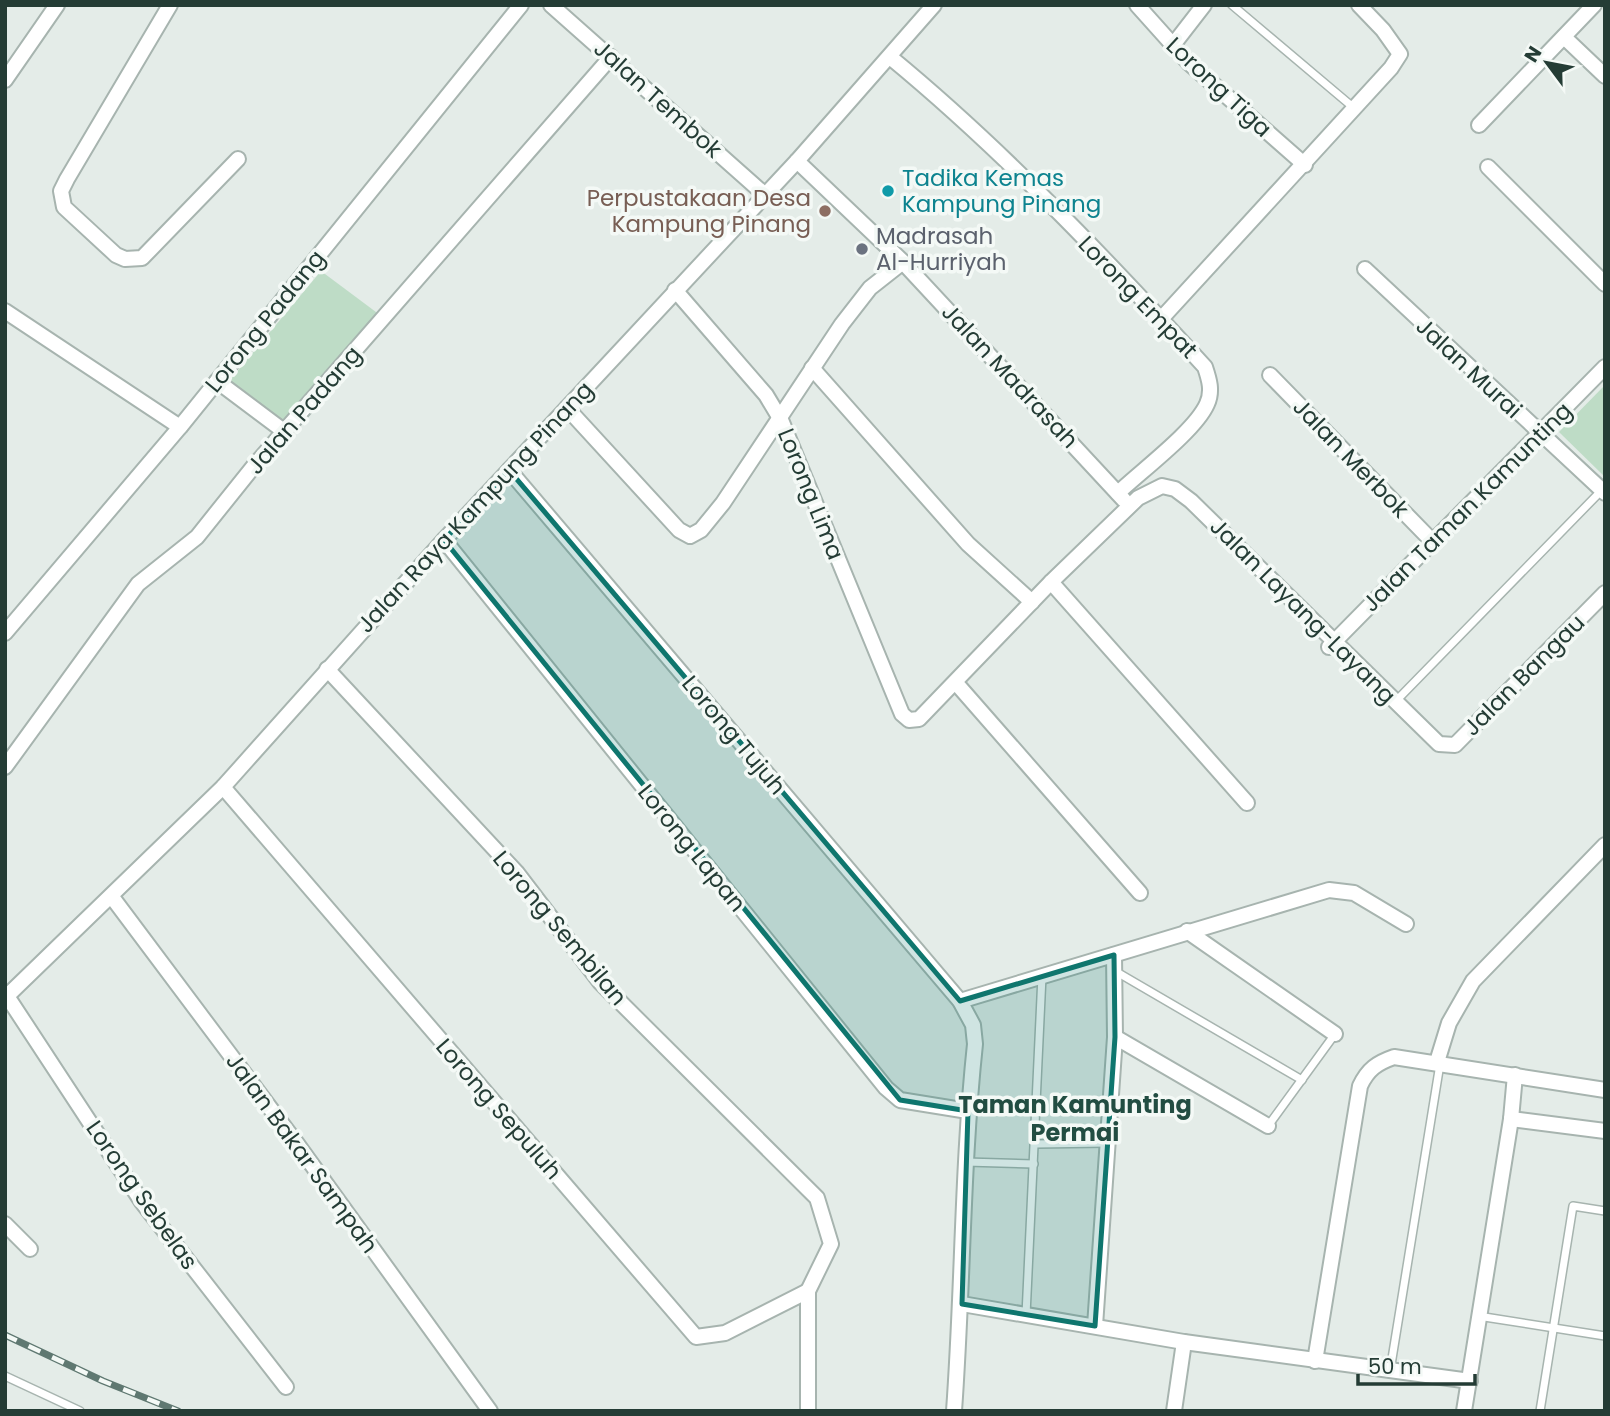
<svg xmlns="http://www.w3.org/2000/svg" width="1610" height="1416" viewBox="0 0 1610 1416" font-family="Poppins,sans-serif">
<style>
.green{fill:#bedcc6}
.lines{fill:none;stroke-linecap:round;stroke-linejoin:round}
.service-casing{stroke:#a7b4af;stroke-width:10}
.minor-casing{stroke:#a7b4af;stroke-width:18}
.service{stroke:#fff;stroke-width:7}
.minor{stroke:#fff;stroke-width:14}
.rail-casing{stroke:#5f7871;stroke-width:7}
.rail{stroke:#f4f9f6;stroke-width:4.5;stroke-dasharray:13;stroke-linecap:butt}
.marked{fill:#0f766e;fill-opacity:0.2;stroke:#0f766e;stroke-width:5;stroke-linejoin:round}
.culture-dot{fill:#0f9aa8;stroke:#f4f9f6;stroke-width:2.5}
.education-dot{fill:#8d6e63;stroke:#f4f9f6;stroke-width:2.5}
.worship-dot{fill:#6b7280;stroke:#f4f9f6;stroke-width:2.5}
.labels{text-anchor:middle;dominant-baseline:central;stroke-width:7;stroke-linejoin:round;paint-order:stroke}
.street-label{font-size:23px;fill:#243c35;stroke:#f4f9f6}
.culture-label{font-size:23px;fill:#0d838f;stroke:#f4f9f6;text-anchor:start}
.education-label{font-size:23px;fill:#785e54;stroke:#f4f9f6;text-anchor:end}
.worship-label{font-size:23px;fill:#5b616d;stroke:#f4f9f6;text-anchor:start}
.neighbourhood-label{font-size:24px;font-weight:bold;fill:#224d42;stroke:#f4f9f6}
</style>
<rect width="100%" height="100%" fill="#e4ece8"/>
<!-- green -->
<g class="green">
<path d="M 321,271 L 384,318 L 285,432 L 224,387 Z"/>
<path d="M 1605,385 L 1605,477 L 1559,432 Z"/>
</g>
<g class="lines">
<!-- service casing -->
<g class="service-casing">
<g id="service">
<path d="M 1232,5 L 1354,108"/>
<path d="M 1395,702 L 1602,490"/>
<path d="M 1115,971 L 1302,1080"/>
<path d="M 1268,1126 L 1335,1034"/>
<path d="M 1036,1144 L 1107,1143"/>
<path d="M 966,1162 L 1034,1164"/>
<path d="M 1026,1315 L 1042,976"/>
<path d="M 1478,1316 L 1605,1336"/>
<path d="M 1390,1371 L 1440,1064"/>
<path d="M 5,1376 L 80,1411"/>
<path d="M 1540,1411 L 1573,1206 L 1605,1211"/>
</g>
</g>
<!-- minor casing -->
<g class="minor-casing">
<g id="minor">
<path d="M 170,5 L 67,179 L 61,191 L 64,207 L 116,255 L 125,259 L 142,258 L 238,159"/>
<path d="M 551,5 L 764,194"/>
<path d="M 1137,5 L 1189,63 L 1305,165"/>
<path d="M 1564,37 L 1605,76"/>
<path d="M 1173,45 L 1204,5"/>
<path d="M 890,57 C 1003,150 1106,259 1205,367 C 1209,379 1213,391 1207,404 C 1195,431 1141,471 1118,493"/>
<path d="M 5,80 L 57,5"/>
<path d="M 1479,125 L 1594,5"/>
<path d="M 797,161 L 900,259 L 1124,500"/>
<path d="M 1488,167 L 1605,284"/>
<path d="M 1365,269 L 1605,493"/>
<path d="M 675,290 L 766,395 L 781,420 L 902,714 L 909,720 L 919,719 L 1051,582 L 1138,498 L 1162,486 L 1175,489 L 1191,501 L 1439,744 L 1455,745 L 1605,593"/>
<path d="M 5,311 L 180,427"/>
<path d="M 1161,319 L 1391,68 L 1400,54 L 1383,30 L 1359,5"/>
<path d="M 812,368 L 968,544 L 1032,602"/>
<path d="M 1270,375 L 1433,542"/>
<path d="M 217,381 L 285,432"/>
<path d="M 567,408 L 679,530 L 690,536 L 701,530 L 723,503 L 842,324 L 870,288 L 903,262"/>
<path d="M 509,470 L 960,1001 L 973,1025 L 975,1044 C 962,1166 963,1288 954,1411"/>
<path d="M 444,540 L 886,1088 L 900,1100 L 968,1111"/>
<path d="M 1051,582 L 1247,803"/>
<path d="M 5,633 L 180,427 L 521,5"/>
<path d="M 1329,647 L 1605,367"/>
<path d="M 327,669 L 517,873 L 600,982 L 817,1198 L 831,1244 L 808,1291 L 808,1411"/>
<path d="M 956,683 L 1140,893"/>
<path d="M 5,767 L 138,584 L 197,537 L 253,467 L 611,57"/>
<path d="M 223,787 L 696,1337 L 725,1333 L 808,1291"/>
<path d="M 112,897 L 297,1144 L 490,1411"/>
<path d="M 1187,931 L 1335,1034"/>
<path d="M 5,993 L 142,1202 L 286,1387"/>
<path d="M 5,998 L 223,787 L 444,540 L 797,161 L 934,5"/>
<path d="M 960,1001 L 1329,890 L 1354,893 L 1406,924"/>
<path d="M 1115,1037 L 1268,1126"/>
<path d="M 1437,1062 L 1449,1023 L 1473,981 L 1605,845"/>
<path d="M 1511,1119 L 1605,1131"/>
<path d="M 5,1224 L 30,1249"/>
<path d="M 962,1304 L 1184,1342 L 1470,1381"/>
<path d="M 1095,1326 L 1115,1037 L 1114,955"/>
<path d="M 1315,1361 L 1360,1086 C 1368,1069 1377,1063 1394,1057 L 1605,1090"/>
<path d="M 1174,1411 L 1184,1342"/>
<path d="M 1464,1411 L 1511,1119 L 1515,1075"/>
</g>
</g>
<!-- service -->
<use href="#service" class="service"/>
<!-- minor -->
<use href="#minor" class="minor"/>
<!-- rail casing -->
<g class="rail-casing">
<path id="rail" d="M 5,1335 L 103,1381 L 178,1411"/>
</g>
<!-- rail -->
<use href="#rail" class="rail"/>
</g>
<!-- marked area -->
<path class="marked" d="M 509,470 L 960,1001 L 1114,955 L 1115,1037 L 1095,1326 L 962,1304 L 968,1111 L 900,1100 L 444,540 Z"/>
<!-- markers -->
<circle class="culture-dot" cx="888" cy="191" r="7"/>
<circle class="education-dot" cx="825" cy="211" r="7"/>
<circle class="worship-dot" cx="862" cy="249" r="7"/>
<g class="labels">
<!-- street labels -->
<g class="street-label">
<text transform="translate(1219 87) rotate(43)">Lorong Tiga</text>
<text transform="translate(658 99) rotate(42)">Jalan Tembok</text>
<text transform="translate(1138 297) rotate(46)">Lorong Empat</text>
<text transform="translate(265 321) rotate(-51)">Lorong Padang</text>
<text transform="translate(1469 368) rotate(43)">Jalan Murai</text>
<text transform="translate(1010 376) rotate(47)">Jalan Madrasah</text>
<text transform="translate(304 410) rotate(-49)">Jalan Padang</text>
<text transform="translate(1351 458) rotate(46)">Jalan Merbok</text>
<text transform="translate(811 494) rotate(68)">Lorong Lima</text>
<text transform="translate(475 507) rotate(-47)">Jalan Raya Kampung Pinang</text>
<text transform="translate(1467 507) rotate(-45)">Jalan Taman Kamunting</text>
<text transform="translate(1303 611) rotate(45)">Jalan Layang-Layang</text>
<text transform="translate(1524 675) rotate(-45)">Jalan Bangau</text>
<text transform="translate(734 735) rotate(50)">Lorong Tujuh</text>
<text transform="translate(692 848) rotate(51)">Lorong Lapan</text>
<text transform="translate(560 928) rotate(50)">Lorong Sembilan</text>
<text transform="translate(499 1109) rotate(49)">Lorong Sepuluh</text>
<text transform="translate(302 1153) rotate(54)">Jalan Bakar Sampah</text>
<text transform="translate(142 1195) rotate(55)">Lorong Sebelas</text>
</g>
<!-- culture labels -->
<g class="culture-label">
<text x="902" y="178">Tadika Kemas<tspan x="902" dy="26">Kampung Pinang</tspan></text>
</g>
<!-- education labels -->
<g class="education-label">
<text x="811" y="198">Perpustakaan Desa<tspan x="811" dy="26">Kampung Pinang</tspan></text>
</g>
<!-- worship labels -->
<g class="worship-label">
<text x="876" y="236">Madrasah<tspan x="876" dy="26">Al-Hurriyah</tspan></text>
</g>
<!-- neighbourhood labels -->
<g class="neighbourhood-label">
<text x="1075" y="1104">Taman Kamunting<tspan x="1075" dy="28">Permai</tspan></text>
</g>
</g>
<!-- border -->
<rect width="1610" height="1416" fill="none" stroke="#243c35" stroke-width="14"/>
<!-- north arrow -->
<g transform="translate(1547 63) rotate(302)" stroke="#f4f9f6" stroke-width="5" paint-order="stroke">
<path d="M0-5L12 26L0 18L-12 26Z" fill="#243c35"/>
<text y="-10" font-size="19" font-weight="bold" text-anchor="middle" fill="#243c35">N</text>
</g>
<!-- scale -->
<path d="M1358 1374v10h117v-10" fill="none" stroke="#243c35" stroke-width="3.5"/>
<text x="1368" y="1374" font-size="21" fill="#243c35" stroke="#f4f9f6" stroke-width="5" paint-order="stroke">50 m</text>
</svg>
